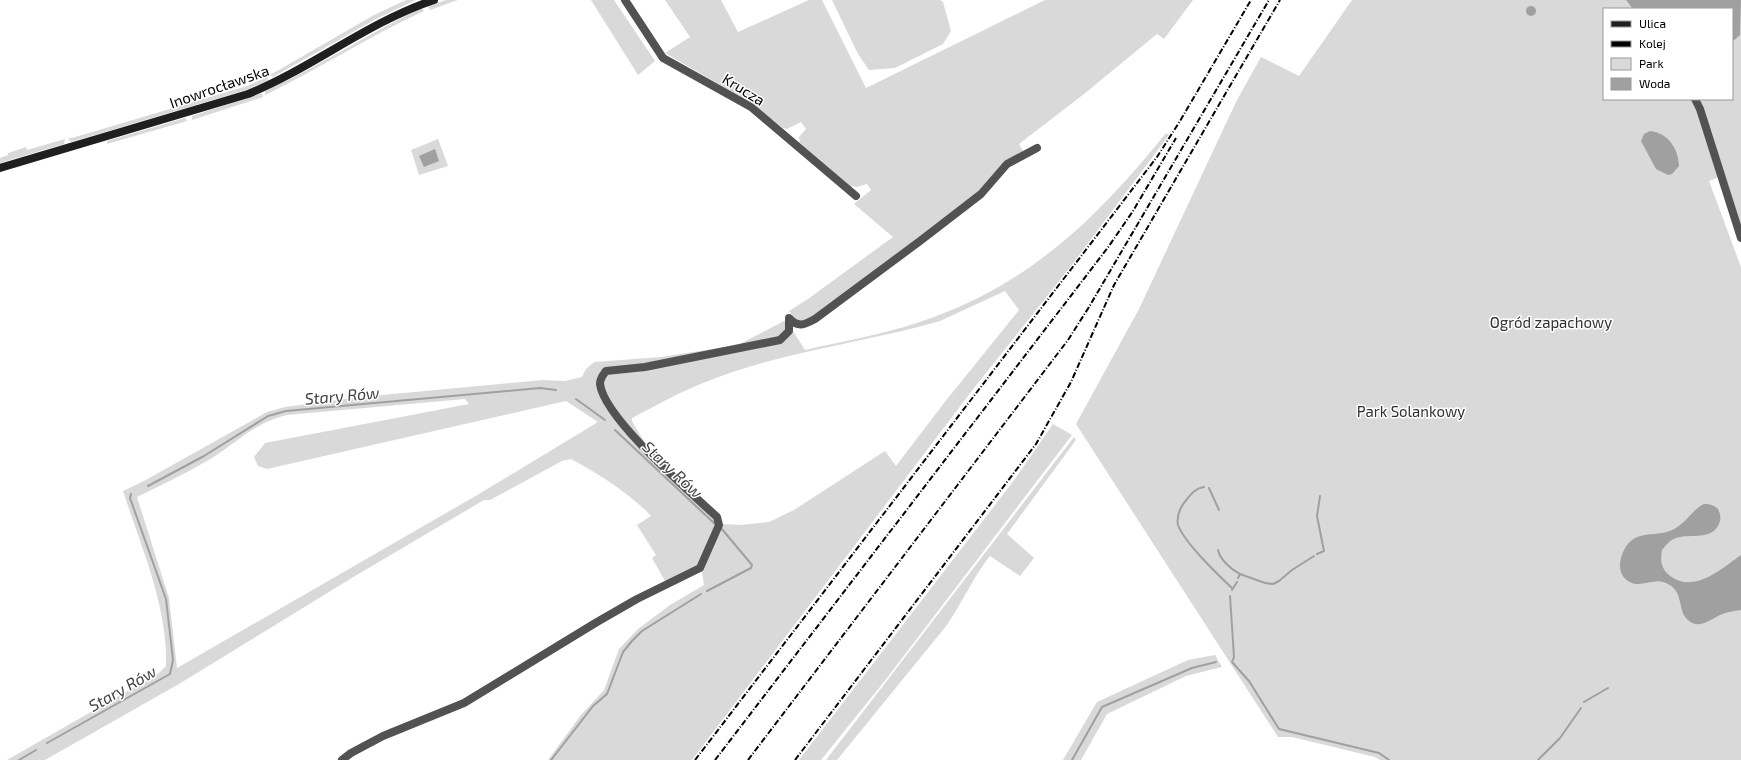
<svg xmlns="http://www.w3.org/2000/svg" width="1741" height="760" viewBox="0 0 1741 760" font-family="'Exo 2',sans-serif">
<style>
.green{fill:#d9d9d9;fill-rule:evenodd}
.water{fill:#a0a0a0}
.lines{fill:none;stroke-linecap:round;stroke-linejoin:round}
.stream{stroke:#a0a0a0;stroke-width:2}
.minor{stroke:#525252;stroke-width:8}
.secondary{stroke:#1f1f1f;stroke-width:8}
.rail{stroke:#000;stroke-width:2;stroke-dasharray:6 2 1 2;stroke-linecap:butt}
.labels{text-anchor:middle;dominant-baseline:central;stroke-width:3;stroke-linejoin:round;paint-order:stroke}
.street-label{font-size:15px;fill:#000;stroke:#fff}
.park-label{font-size:15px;fill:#303030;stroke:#fff}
.water-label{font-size:16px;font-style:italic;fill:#414141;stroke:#fff}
</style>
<rect width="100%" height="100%" fill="#fff"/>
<!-- green -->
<g class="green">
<path d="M 406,0 L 416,0 L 376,19 L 273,77 L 270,75 L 374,15 Z"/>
<path d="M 446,0 L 458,0 L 430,10 L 428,6 Z"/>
<path d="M 591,0 L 614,0 L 655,61 L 638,75 Z"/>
<path d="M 665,0 L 721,0 L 738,32 L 809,0 L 822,0 L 866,88 L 1045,0 L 1193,0 L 1164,39 L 1157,34 L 1084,94 L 1019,144 L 1023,151 L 982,188 L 813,318 L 797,322 L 789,311 L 808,299 L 893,237 L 854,204 L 871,190 L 867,184 L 857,187 L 850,186 L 800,143 L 799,137 L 806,129 L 801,122 L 787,129 L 783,128 L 753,104 L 665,53 L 690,37 Z"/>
<path d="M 832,0 L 940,0 L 943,2 L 951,31 L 943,44 L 895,68 L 869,70 L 858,54 Z"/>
<path d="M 1352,0 L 1741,0 L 1741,226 L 1725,175 L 1709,181 L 1741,267 L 1741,760 L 1380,760 L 1375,757 L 1292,737 L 1278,737 L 1076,424 L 1139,309 L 1237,100 L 1261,57 L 1299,76 ZM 1604,9 L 1732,9 L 1732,99 L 1604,99 Z"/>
<path d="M 422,8 L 424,11 C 369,36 319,69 265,95 L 265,91 C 319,67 368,33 422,8 Z"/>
<path d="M 268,77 L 267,81 L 246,90 L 71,142 L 68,138 L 72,138 L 244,87 Z"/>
<path d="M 262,93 L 263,97 L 192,120 L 192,116 Z"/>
<path d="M 185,118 L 187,121 L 107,144 L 107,141 Z"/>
<path d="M 1166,133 L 1169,135 L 1071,266 L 974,388 L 692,760 L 548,760 L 581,715 L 604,690 L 619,649 L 638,629 L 670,605 L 704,585 L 702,572 L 722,524 L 740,525 L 769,522 L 794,510 L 885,451 L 896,466 L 944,403 L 1019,310 L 1005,291 L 940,321 L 922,326 C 849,345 773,354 703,383 C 678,393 655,406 632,418 L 632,421 L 646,445 L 714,519 L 716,526 L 699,566 L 665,581 L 652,558 L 656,555 L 637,525 L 651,516 C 631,494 597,473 571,459 L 562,461 L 490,500 L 484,500 L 355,576 L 179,684 L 45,760 L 7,760 L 159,673 L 166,666 C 168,606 141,547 123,491 L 144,481 L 267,412 L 285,407 L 361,397 L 543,380 L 565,381 L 582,377 L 586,369 L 594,362 L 661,357 L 738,345 L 786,320 L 805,350 C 847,340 893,333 934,317 C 1034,280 1100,215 1166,133 ZM 465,399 L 469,404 L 265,443 L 254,457 L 258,466 L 267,469 L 566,401 L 598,422 L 479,494 L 177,668 L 169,598 L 137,497 C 159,486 183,475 205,462 C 236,445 250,424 287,415 Z"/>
<path d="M 65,139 L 64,144 L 0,163 L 0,158 L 8,155 L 8,153 L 26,147 L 27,150 Z"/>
<path d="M 438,139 L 448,166 L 419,175 L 411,150 Z"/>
<path d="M 1053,424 L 1072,435 L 887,678 L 821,760 L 799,760 L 1015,479 Z"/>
<path d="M 1074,437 L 1076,440 L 1007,534 L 1034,558 L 1020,576 L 990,556 C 973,577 962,603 947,625 L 837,760 L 826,760 Z"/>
<path d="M 1215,655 L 1222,667 L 1186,676 L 1107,714 L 1081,760 L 1063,760 L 1097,702 L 1188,660 Z"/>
</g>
<!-- water -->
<g class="water">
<path d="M 1626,0 L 1741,0 L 1740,35 L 1732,42 L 1732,9 L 1633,9 Z"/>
<circle cx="1531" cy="11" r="5"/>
<path d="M 1650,131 C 1668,133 1678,148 1679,166 L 1672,174 L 1668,175 L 1656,169 L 1641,141 L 1644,134 Z"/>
<path d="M 435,149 L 439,161 L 424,167 L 419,156 Z"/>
<path d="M 1704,504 C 1709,504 1714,505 1718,509 C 1720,513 1721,517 1720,521 C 1714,542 1690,533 1676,538 C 1670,540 1666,545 1662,550 C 1660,560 1661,568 1669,575 C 1693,595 1721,569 1741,555 L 1741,610 C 1734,611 1727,612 1720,615 C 1709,620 1699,630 1688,620 C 1676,610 1686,589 1663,582 C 1652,579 1640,588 1630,582 C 1623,579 1620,572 1620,565 C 1620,560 1622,554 1624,550 C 1636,527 1656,539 1674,529 C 1686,523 1692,510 1704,504 Z"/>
</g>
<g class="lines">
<!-- stream -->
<g class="stream">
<path d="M 576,399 L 605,420"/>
<path d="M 615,430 L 715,524"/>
<path d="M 148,486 L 204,456 L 268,416 L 286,411 L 540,388 L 556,390"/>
<path d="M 1204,487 C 1196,488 1192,493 1187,499 C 1181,506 1176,515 1178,525 C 1184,542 1218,575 1232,588"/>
<path d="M 1209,488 L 1219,510"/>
<path d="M 1218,550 C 1220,560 1232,570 1240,574"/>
<path d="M 1317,554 L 1324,551 L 1317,516 L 1320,496"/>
<path d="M 1238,578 L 1240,574 L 1265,583 L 1273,584 L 1279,581 L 1292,570 L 1314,556"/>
<path d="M 1232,590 L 1237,582"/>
<path d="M 707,591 L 751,568 L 752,565 L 721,528"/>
<path d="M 1230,596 L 1234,657 L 1232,662 L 1249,681 L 1279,729 L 1379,753 L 1389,760"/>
<path d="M 1584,702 L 1608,688"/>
<path d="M 47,743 L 170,674 L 173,660 L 166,599 L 130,498 L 131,494"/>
<path d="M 19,760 L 36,750"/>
<path d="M 551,760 L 593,706 L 607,694 L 623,652 L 632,641 L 642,631 L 701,594"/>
<path d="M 1072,760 L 1102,707 L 1192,668 L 1216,662"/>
<path d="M 1538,760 L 1560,738 L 1581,708"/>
</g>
<!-- minor -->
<g class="minor">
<path d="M 625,0 L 663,58 L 751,107 L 856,196"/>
<path d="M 1695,99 L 1700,109 L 1741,238"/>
<path d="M 342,760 L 351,753 L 383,736 L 464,703 L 597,622 L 637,599 L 700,568 L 719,525 L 717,517 C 690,492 604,418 600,384 C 600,378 603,375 606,371 L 645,367 L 780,340 L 789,331 L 789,318 C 798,328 804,325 815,319 L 920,241 L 981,194 L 1007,164 L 1037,148"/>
</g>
<!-- secondary -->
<path class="secondary" d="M 0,168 L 248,94 C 312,68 368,22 434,0"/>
<!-- rail -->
<g class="rail">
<path d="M 695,760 L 1157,157 L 1180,121 L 1251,0"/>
<path d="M 715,760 L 1109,246 L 1133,211 L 1176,138"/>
<path d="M 748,760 L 1068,340 L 1089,307 L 1269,0"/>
<path d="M 795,760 L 1036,444 L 1071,382 L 1114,285 L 1280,0"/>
</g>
</g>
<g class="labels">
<!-- street labels -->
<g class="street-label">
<text transform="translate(219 86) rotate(-19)">Inowrocławska</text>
<text transform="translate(744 89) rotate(32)">Krucza</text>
</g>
<!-- park labels -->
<g class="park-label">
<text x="1551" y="322">Ogród zapachowy</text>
<text x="1411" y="411">Park Solankowy</text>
</g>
<!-- water labels -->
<g class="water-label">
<text transform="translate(342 395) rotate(-5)">Stary Rów</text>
<text transform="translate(673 469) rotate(43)">Stary Rów</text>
<text transform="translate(122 688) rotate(-30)">Stary Rów</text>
</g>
</g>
<!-- legend -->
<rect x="1603" y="8" width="130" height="92" fill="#ffffff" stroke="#999999"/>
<rect x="1611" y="21" width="20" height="6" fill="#1f1f1f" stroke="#999999"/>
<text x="1639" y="28" font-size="12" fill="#000000">Ulica</text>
<rect x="1611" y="41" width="20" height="6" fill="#000000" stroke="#999999"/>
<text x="1639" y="48" font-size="12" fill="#000000">Kolej</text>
<rect x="1611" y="58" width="20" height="12" fill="#d9d9d9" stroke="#999999"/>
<text x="1639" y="68" font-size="12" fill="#000000">Park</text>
<rect x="1611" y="78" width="20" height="12" fill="#a0a0a0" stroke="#999999"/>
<text x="1639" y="88" font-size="12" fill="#000000">Woda</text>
</svg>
